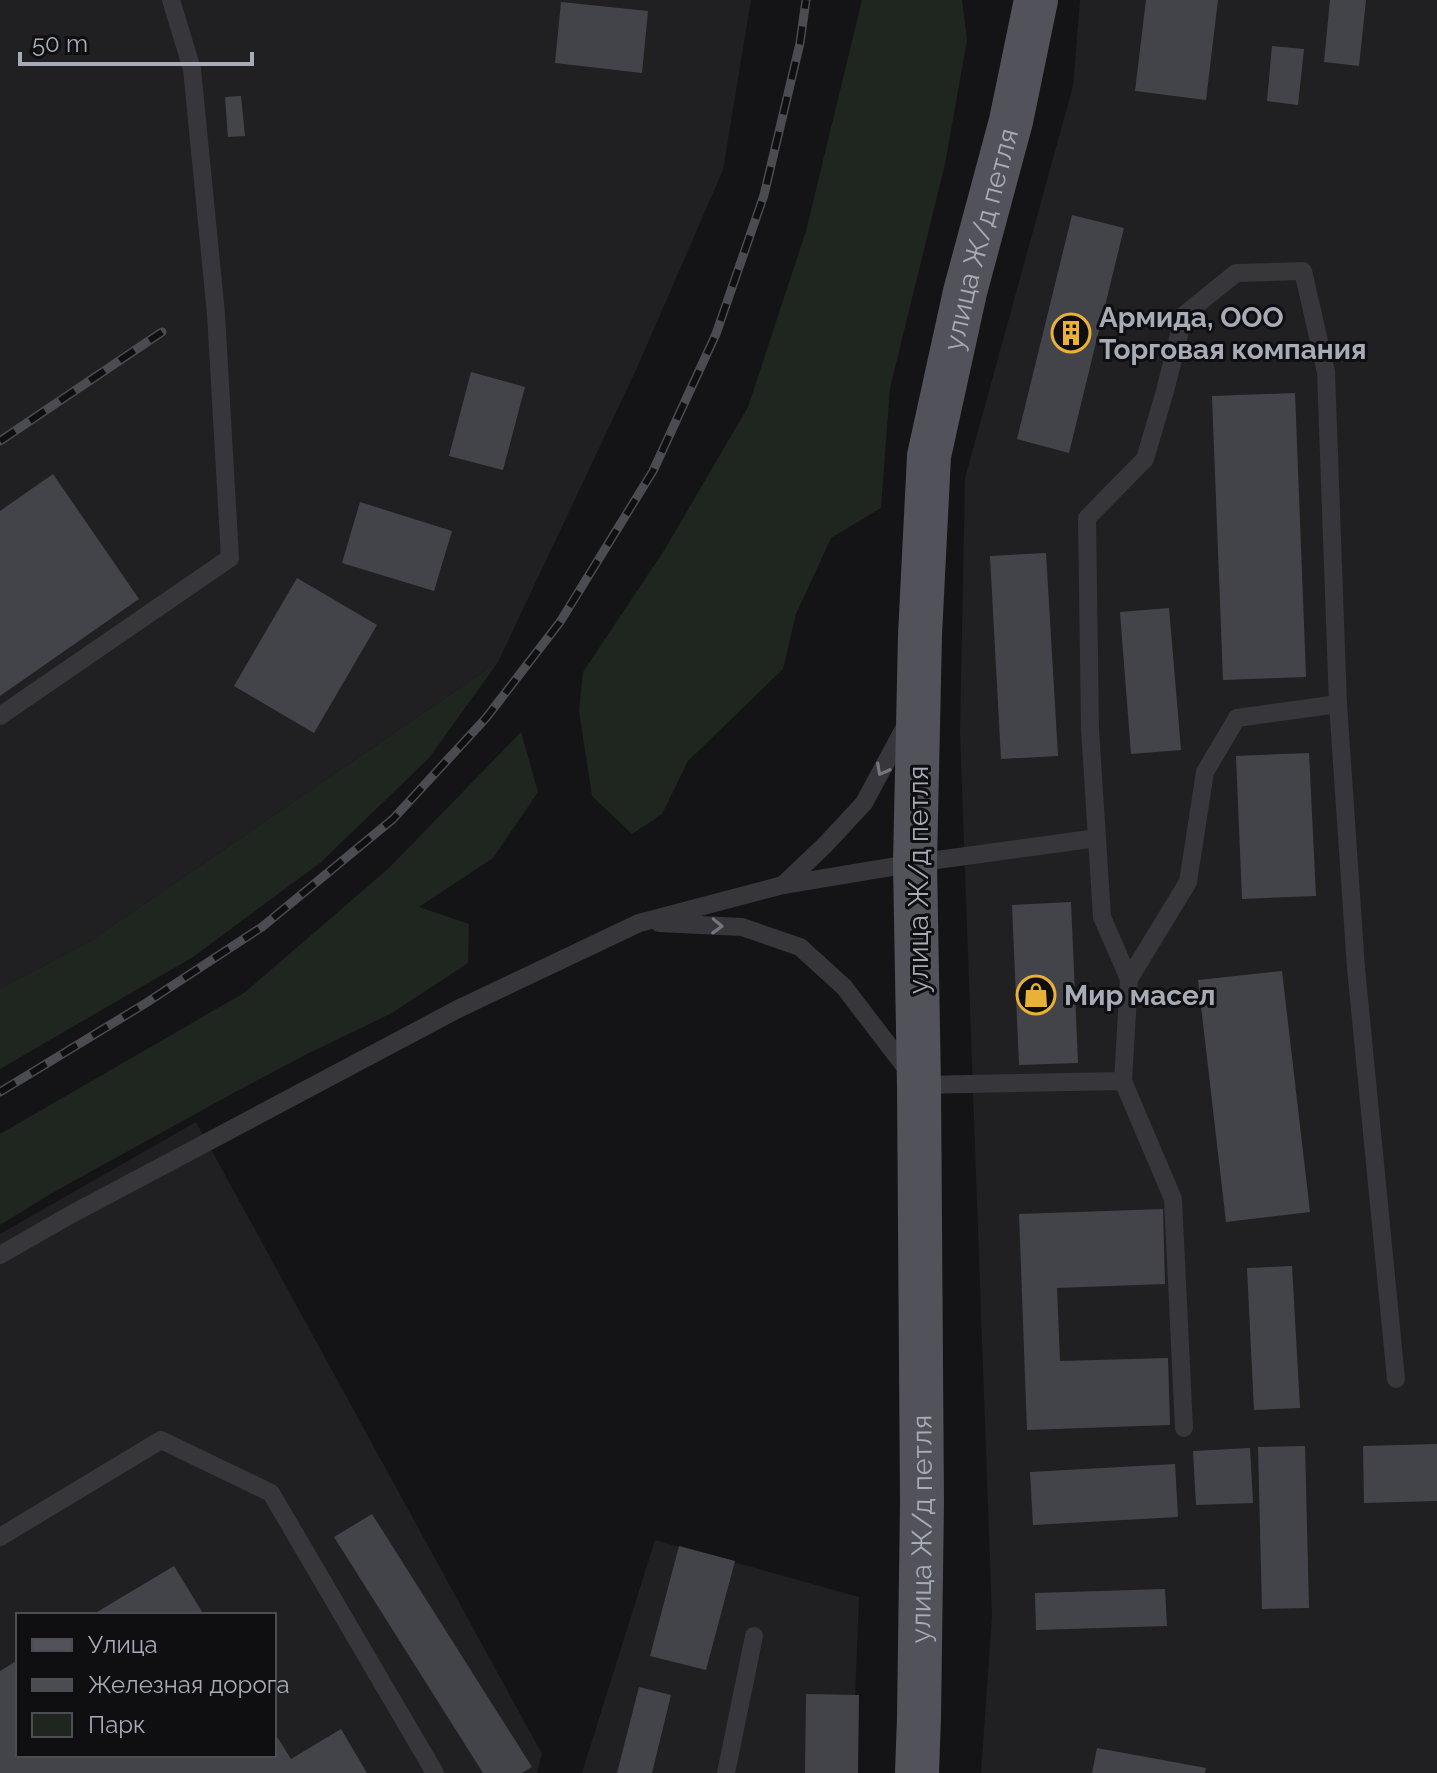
<svg xmlns="http://www.w3.org/2000/svg" width="1437" height="1773" viewBox="0 0 1437 1773" font-family="Raleway,sans-serif">
<style>
.built{fill:#202023;fill-rule:evenodd}
.green{fill:#1f2620}
.building{fill:#434449}
.lines{fill:none;stroke-linecap:round;stroke-linejoin:round}
.service{stroke:#36363b;stroke-width:18}
.primary{stroke:#52535a;stroke-width:44}
.rail-casing{stroke:#4b4c52;stroke-width:9}
.rail{stroke:#0f0f11;stroke-width:6;stroke-dasharray:18;stroke-linecap:butt}
.oneway{stroke:#74767f}
.labels{text-anchor:middle;dominant-baseline:central;stroke-width:6;stroke-linejoin:round;paint-order:stroke}
.street-label{font-size:28px;fill:#a7abb6;stroke:#0f0f11}
.poi-label{font-size:28px;font-weight:bold;fill:#a7abb6;stroke:#0f0f11;text-anchor:start}
</style>
<rect width="100%" height="100%" fill="#141416"/>
<!-- built -->
<g class="built">
<path d="M 0,0 L 751,0 L 723,170 L 636,370 L 498,662 L 92,940 L 0,989 Z"/>
<path d="M 1080,0 L 1437,0 L 1437,1773 L 981,1773 L 992,1616 L 960,732 L 965,478 L 1073,86 Z"/>
<path d="M 196,1122 L 542,1754 L 537,1773 L 0,1773 L 0,1234 ZM 18,1615 L 274,1615 L 274,1755 L 18,1755 Z"/>
<path d="M 655,1540 L 859,1597 L 852,1773 L 582,1773 Z"/>
</g>
<!-- green -->
<g class="green">
<path d="M 862,0 L 962,0 L 967,40 L 945,164 L 890,388 L 881,508 L 831,538 L 796,614 L 783,669 L 688,761 L 662,814 L 632,834 L 592,796 L 579,711 L 583,672 L 665,549 L 748,407 L 806,231 Z"/>
<path d="M 498,662 L 429,758 L 320,863 L 193,957 L 0,1069 L 0,989 L 92,940 Z"/>
<path d="M 521,732 L 538,792 L 493,858 L 419,907 L 469,924 L 468,963 L 392,1013 L 307,1054 L 237,1091 L 52,1193 L 0,1225 L 0,1134 L 244,993 L 389,868 Z"/>
</g>
<!-- building -->
<g class="building">
<path d="M 1146,0 L 1218,0 L 1206,100 L 1135,91 Z"/>
<path d="M 1330,0 L 1366,0 L 1359,66 L 1324,62 Z"/>
<path d="M 561,2 L 648,11 L 642,73 L 555,63 Z"/>
<path d="M 1272,46 L 1304,49 L 1298,105 L 1267,101 Z"/>
<path d="M 241,96 L 245,136 L 228,137 L 225,97 Z"/>
<path d="M 1072,215 L 1124,228 L 1069,453 L 1017,439 Z"/>
<path d="M 471,372 L 525,387 L 503,470 L 449,456 Z"/>
<path d="M 1295,393 L 1306,677 L 1223,680 L 1212,396 Z"/>
<path d="M 53,474 L 139,599 L 0,696 L 0,511 Z"/>
<path d="M 360,502 L 452,531 L 434,591 L 342,563 Z"/>
<path d="M 1046,553 L 1058,756 L 1001,759 L 990,556 Z"/>
<path d="M 297,578 L 377,625 L 314,733 L 234,686 Z"/>
<path d="M 1169,608 L 1181,750 L 1131,754 L 1120,612 Z"/>
<path d="M 1309,753 L 1316,896 L 1242,899 L 1236,756 Z"/>
<path d="M 1071,902 L 1078,1063 L 1019,1065 L 1012,905 Z"/>
<path d="M 1282,971 L 1310,1212 L 1226,1222 L 1198,980 Z"/>
<path d="M 1163,1209 L 1165,1284 L 1057,1288 L 1060,1361 L 1168,1358 L 1170,1425 L 1027,1430 L 1019,1214 Z"/>
<path d="M 1292,1266 L 1300,1408 L 1254,1410 L 1247,1268 Z"/>
<path d="M 1437,1444 L 1437,1501 L 1364,1503 L 1363,1446 Z"/>
<path d="M 1305,1446 L 1309,1608 L 1262,1609 L 1258,1447 Z"/>
<path d="M 1250,1448 L 1253,1503 L 1196,1505 L 1193,1451 Z"/>
<path d="M 1175,1464 L 1178,1517 L 1033,1525 L 1030,1472 Z"/>
<path d="M 372,1514 L 532,1767 L 522,1773 L 483,1773 L 334,1537 Z"/>
<path d="M 679,1546 L 735,1561 L 706,1670 L 650,1656 Z"/>
<path d="M 174,1566 L 204,1615 L 92,1615 Z"/>
<path d="M 1165,1589 L 1167,1626 L 1036,1630 L 1035,1593 Z"/>
<path d="M 18,1660 L 18,1755 L 274,1755 L 274,1732 L 291,1759 L 341,1729 L 367,1773 L 0,1773 L 0,1671 Z"/>
<path d="M 639,1687 L 671,1695 L 652,1773 L 617,1773 Z"/>
<path d="M 806,1694 L 859,1695 L 858,1773 L 805,1773 Z"/>
<path d="M 1097,1748 L 1206,1768 L 1205,1773 L 1092,1773 Z"/>
</g>
<g class="lines">
<!-- service -->
<g class="service">
<path d="M 0,716 L 230,558 L 216,314 L 192,69 L 171,0"/>
<path d="M 783,885 L 825,845 L 864,803 L 906,725"/>
<path d="M 659,923 L 742,927 L 800,947 L 844,987 L 919,1085 L 1123,1081 L 1173,1199 L 1184,1428"/>
<path d="M 1129,979 L 1188,882 L 1205,772 L 1237,718 L 1338,704"/>
<path d="M 1123,1081 L 1129,979 L 1102,917 L 1090,729 L 1087,518 L 1145,459 L 1165,391 L 1184,315 L 1236,273 L 1303,271 L 1326,372 L 1338,704 L 1356,968 L 1396,1379"/>
<path d="M 0,1255 L 70,1215 L 456,1010 L 639,923 L 783,885 L 915,863 L 1097,838"/>
<path d="M 0,1537 L 161,1440 L 271,1493 L 435,1773"/>
<path d="M 726,1773 L 754,1636"/>
</g>
<!-- primary -->
<path class="primary" id="s1" d="M 917,1773 L 919,1718 L 922,1502 L 919,1085 L 915,863 L 920,635 L 929,456 L 965,292 L 1011,121 L 1036,0"/>
<!-- rail casing -->
<g class="rail-casing">
<g id="rail">
<path d="M 0,441 L 162,332"/>
<path d="M 0,1092 L 146,1003 L 262,927 L 393,819 L 486,718 L 560,622 L 653,471 L 716,334 L 764,195 L 800,43 L 806,0"/>
</g>
</g>
<!-- rail -->
<use href="#rail" class="rail"/>
</g>
<!-- one-way arrows -->
<defs><path id="oneway-chevron" d="M-2-3.5L2.5 0L-2 3.5" fill="none" stroke-width="1.6" stroke-linecap="round" stroke-linejoin="round" transform="scale(2)"/></defs>
<g class="oneway">
<use href="#oneway-chevron" transform="translate(882 770) rotate(118)"/>
<use href="#oneway-chevron" transform="translate(717 926) rotate(2)"/>
</g>
<!-- icons -->
<defs>
<g id="building-ring" transform="scale(2)"><circle r="9.5" fill="#0f0f11" stroke="#eab138" stroke-width="1.5"/><path d="M-4-6H4V6H1V3H-1V6H-4ZM-2.5-4.3h1.7v1.8h-1.7ZM.8-4.3h1.7v1.8H.8ZM-2.5-1h1.7V.8h-1.7ZM.8-1h1.7V.8H.8Z" fill="#eab138"/></g>
<g id="shop-ring" transform="scale(2)"><circle r="9.5" fill="#0f0f11" stroke="#eab138" stroke-width="1.5"/><path d="M-5-2.5h2.3a2.7 3.5 0 0 1 5.4 0H5L5.5 6h-11ZM-1.5-2.5h3a1.5 2.3 0 0 0-3 0Z" fill="#eab138"/></g>
</defs>
<g fill-rule="evenodd">
<use href="#building-ring" x="1071" y="333"/>
<use href="#shop-ring" x="1036" y="995"/>
</g>
<g class="labels">
<!-- street labels -->
<g class="street-label">
<text stroke="none"><textPath href="#s1" startOffset="1540">улица Ж/д петля</textPath></text>
<text transform="translate(918 880) rotate(-90)">улица Ж/д петля</text>
<text stroke="none"><textPath href="#s1" startOffset="244">улица Ж/д петля</textPath></text>
</g>
<!-- poi labels -->
<g class="poi-label">
<text x="1099" y="317">Армида, ООО<tspan x="1099" dy="32">Торговая компания</tspan></text>
<text x="1064" y="995">Мир масел</text>
</g>
</g>
<!-- legend -->
<rect x="16" y="1613" width="260" height="144" fill="#0f0f11" stroke="#4c4d53" stroke-width="2"/>
<rect x="32" y="1639" width="40" height="12" fill="#52535a" stroke="#4c4d53" stroke-width="2"/>
<text x="88" y="1653" font-size="24" fill="#a7abb6">Улица</text>
<rect x="32" y="1679" width="40" height="12" fill="#4b4c52" stroke="#4c4d53" stroke-width="2"/>
<text x="88" y="1693" font-size="24" fill="#a7abb6">Железная дорога</text>
<rect x="32" y="1713" width="40" height="24" fill="#1f2620" stroke="#4c4d53" stroke-width="2"/>
<text x="88" y="1733" font-size="24" fill="#a7abb6">Парк</text>
<!-- scale -->
<path d="M20 52v12h232v-12" fill="none" stroke="#a7abb6" stroke-width="4"/>
<text x="32" y="52" font-size="24" fill="#a7abb6" stroke="#0f0f11" stroke-width="6" paint-order="stroke">50 m</text>
</svg>
